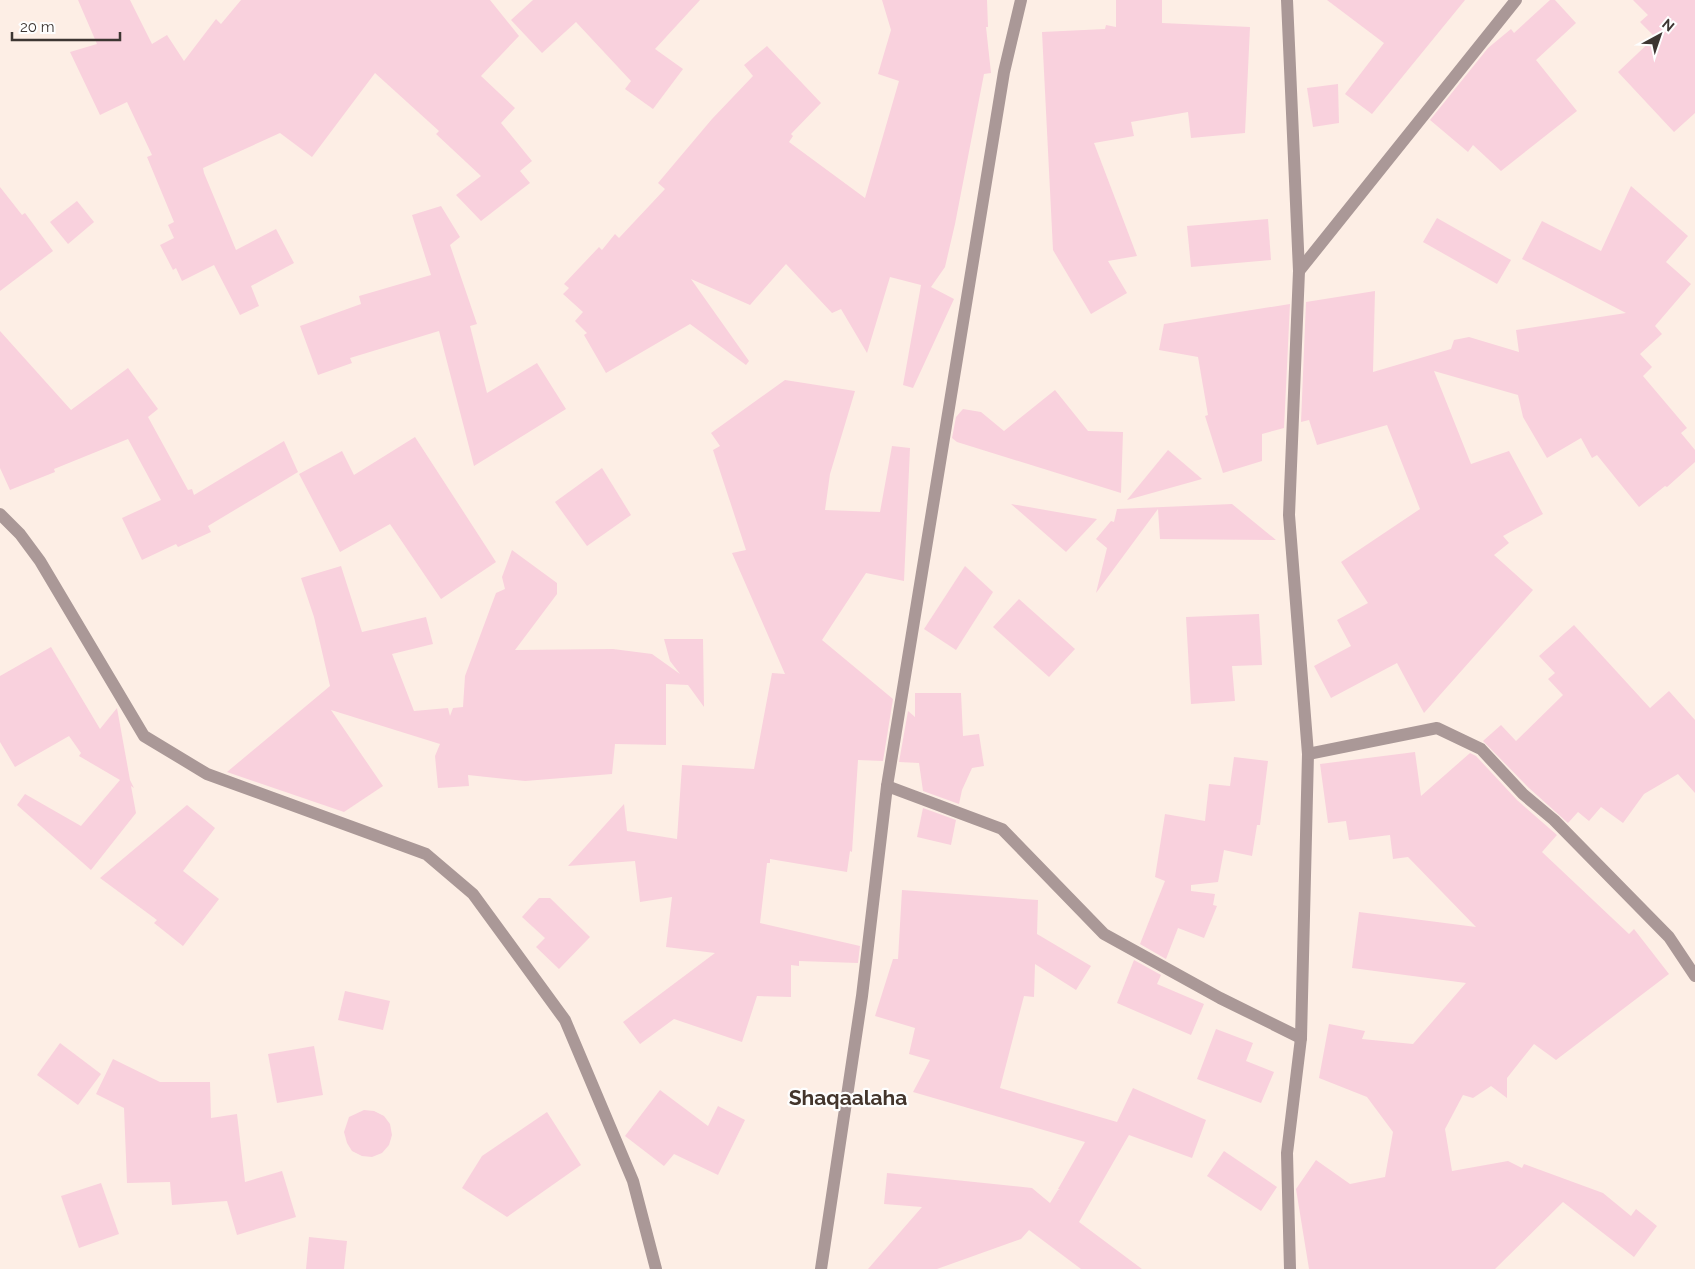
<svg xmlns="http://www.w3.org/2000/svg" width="1695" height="1269" viewBox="0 0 1695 1269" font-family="Raleway,sans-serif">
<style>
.building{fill:#f9d1dd}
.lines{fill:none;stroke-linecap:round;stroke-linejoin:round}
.street{stroke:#aa9897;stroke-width:12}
.labels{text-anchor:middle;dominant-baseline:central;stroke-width:4.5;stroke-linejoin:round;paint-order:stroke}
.district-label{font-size:21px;font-weight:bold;fill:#43352c;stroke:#fefefe}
</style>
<rect width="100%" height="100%" fill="#fdeee5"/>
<!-- building -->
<g class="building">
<path d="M 78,0 L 130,0 L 152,44 L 167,35 L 184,61 L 216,19 L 221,24 L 241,0 L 490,0 L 519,36 L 481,76 L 515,108 L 501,123 L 532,161 L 520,171 L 530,183 L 481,221 L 456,195 L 481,176 L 436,134 L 439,131 L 375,73 L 312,157 L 280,133 L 203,168 L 204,173 L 236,250 L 276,229 L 294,263 L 251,286 L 259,306 L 240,315 L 214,265 L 182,281 L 176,268 L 173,270 L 160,245 L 174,238 L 168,225 L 174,222 L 147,157 L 152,155 L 127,102 L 100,115 L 70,52 L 97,44 Z"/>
<path d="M 533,0 L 700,0 L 655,49 L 683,69 L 653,109 L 625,89 L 631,81 L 576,22 L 542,53 L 511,20 Z"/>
<path d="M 882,0 L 987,0 L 988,27 L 986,27 L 991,73 L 984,74 L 955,224 L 945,267 L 931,287 L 954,299 L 913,388 L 903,385 L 921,285 L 890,277 L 867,353 L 841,309 L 832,313 L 786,264 L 750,305 L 691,279 L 749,361 L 746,365 L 690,324 L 606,373 L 584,335 L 587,333 L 575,321 L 583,312 L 563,294 L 569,288 L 564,284 L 599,247 L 602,250 L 615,234 L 619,238 L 665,189 L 658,183 L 712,119 L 753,76 L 744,65 L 767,46 L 821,103 L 791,134 L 793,136 L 789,142 L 865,198 L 899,81 L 878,74 L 891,30 Z"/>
<path d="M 1116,0 L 1162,0 L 1162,23 L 1250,27 L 1245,133 L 1191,138 L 1188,112 L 1131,122 L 1134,136 L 1094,143 L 1137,256 L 1108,261 L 1127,293 L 1091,314 L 1053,250 L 1042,32 L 1105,29 L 1106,25 L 1116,27 Z"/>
<path d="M 1327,0 L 1465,0 L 1372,114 L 1345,94 L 1384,43 Z"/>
<path d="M 1550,0 L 1555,0 L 1576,23 L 1536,60 L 1577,111 L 1501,171 L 1473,145 L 1468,152 L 1430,120 L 1488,48 L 1511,29 L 1514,33 Z"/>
<path d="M 1633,0 L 1695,0 L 1695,113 L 1674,132 L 1618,72 L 1655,37 L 1640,22 L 1648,15 Z"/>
<path d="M 1338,84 L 1339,123 L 1313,127 L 1307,88 Z"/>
<path d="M 1631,186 L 1688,236 L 1666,262 L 1691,284 L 1655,326 L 1662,334 L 1640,354 L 1652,367 L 1643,376 L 1687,428 L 1681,433 L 1695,450 L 1695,462 L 1667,487 L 1665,486 L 1639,507 L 1597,455 L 1592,458 L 1581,438 L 1547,458 L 1523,417 L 1518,395 L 1434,371 L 1471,464 L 1509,451 L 1543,514 L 1503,536 L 1509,543 L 1494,555 L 1533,590 L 1424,713 L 1397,663 L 1331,698 L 1314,666 L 1351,646 L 1337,620 L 1368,603 L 1341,562 L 1420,509 L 1387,425 L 1317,445 L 1309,420 L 1301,422 L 1306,302 L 1375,291 L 1373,372 L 1451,349 L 1454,340 L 1469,337 L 1519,352 L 1516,330 L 1626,313 L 1522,259 L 1542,221 L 1601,251 Z"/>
<path d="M 0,187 L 22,215 L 25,213 L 53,251 L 0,291 Z"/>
<path d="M 77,201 L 94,222 L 68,244 L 50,222 Z"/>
<path d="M 441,206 L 460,237 L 450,245 L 477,324 L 470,326 L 487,393 L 537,363 L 566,409 L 474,466 L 439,331 L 350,358 L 352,363 L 318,375 L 300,326 L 361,304 L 359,296 L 431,275 L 412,215 Z"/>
<path d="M 1437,218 L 1511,260 L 1497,284 L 1423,242 Z"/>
<path d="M 1268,219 L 1271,260 L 1191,267 L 1187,226 Z"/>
<path d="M 1290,304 L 1284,428 L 1262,434 L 1262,461 L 1223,473 L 1205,416 L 1208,415 L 1198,357 L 1159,350 L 1164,324 Z"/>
<path d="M 0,331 L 71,410 L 128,368 L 158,409 L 148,417 L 188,490 L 192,489 L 194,495 L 284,441 L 298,472 L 208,526 L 211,532 L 178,547 L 176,544 L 142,560 L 122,518 L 161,500 L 128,439 L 54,469 L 55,472 L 10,490 L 0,468 Z"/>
<path d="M 785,380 L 855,391 L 830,474 L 825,510 L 880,512 L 892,446 L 910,448 L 904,581 L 866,573 L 822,640 L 893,699 L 883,761 L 858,760 L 852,852 L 850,851 L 847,872 L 770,859 L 770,863 L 767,863 L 760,923 L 860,946 L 858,963 L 799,961 L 799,966 L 791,965 L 791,997 L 757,996 L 742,1042 L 674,1019 L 640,1044 L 623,1022 L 715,953 L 666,947 L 672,897 L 640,902 L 635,861 L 568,866 L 624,804 L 627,831 L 677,839 L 682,765 L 754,769 L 772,673 L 785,674 L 732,553 L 746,550 L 713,450 L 720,446 L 711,433 Z"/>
<path d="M 1055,390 L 1088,431 L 1123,432 L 1121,493 L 957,442 L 952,438 L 956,417 L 963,409 L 981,412 L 1004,431 Z"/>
<path d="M 415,437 L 496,562 L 441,599 L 390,524 L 340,552 L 299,474 L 342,451 L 354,475 Z"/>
<path d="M 1168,450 L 1202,479 L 1127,500 Z"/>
<path d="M 602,468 L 631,515 L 587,546 L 555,502 Z"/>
<path d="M 1011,504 L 1097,519 L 1066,552 Z"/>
<path d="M 1232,504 L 1276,540 L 1160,539 L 1158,509 L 1096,593 L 1107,548 L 1096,539 L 1111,521 L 1114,522 L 1117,509 Z"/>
<path d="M 512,550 L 557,583 L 557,594 L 515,650 L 613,649 L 652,654 L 680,674 L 670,661 L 664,639 L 703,639 L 704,707 L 688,685 L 666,684 L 666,745 L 615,744 L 612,774 L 525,781 L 468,775 L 469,786 L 438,788 L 435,756 L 440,744 L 331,710 L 383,786 L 344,812 L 227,772 L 330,686 L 314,617 L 301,578 L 341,566 L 362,632 L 426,617 L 433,644 L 392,654 L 414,711 L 448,708 L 450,716 L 453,708 L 463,707 L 465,676 L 496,593 L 505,589 L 502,577 Z"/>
<path d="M 965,566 L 993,592 L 956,650 L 924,629 Z"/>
<path d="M 1019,599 L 1075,649 L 1049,677 L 993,627 Z"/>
<path d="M 1259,614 L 1262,665 L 1232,666 L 1235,701 L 1191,704 L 1186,617 Z"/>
<path d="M 1574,625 L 1650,708 L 1669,691 L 1695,720 L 1695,793 L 1678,774 L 1644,794 L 1623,823 L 1601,807 L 1589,821 L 1578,812 L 1568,823 L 1529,788 L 1483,741 L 1501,725 L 1516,741 L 1563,695 L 1548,679 L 1555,673 L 1539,656 Z"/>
<path d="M 51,647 L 100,729 L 117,708 L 130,780 L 134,788 L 131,786 L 136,813 L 91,870 L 17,805 L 25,794 L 81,826 L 120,780 L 79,756 L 81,753 L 69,736 L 15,767 L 0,742 L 0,676 Z"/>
<path d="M 915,693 L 961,693 L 963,736 L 979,734 L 984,766 L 972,768 L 962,790 L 959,804 L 923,791 L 919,763 L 899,762 L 908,711 L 915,717 Z"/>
<path d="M 1415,752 L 1421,796 L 1470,753 L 1476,756 L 1517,800 L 1557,835 L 1542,852 L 1629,934 L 1634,929 L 1669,974 L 1556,1060 L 1534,1044 L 1507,1078 L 1507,1098 L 1491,1086 L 1473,1098 L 1463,1095 L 1445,1129 L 1452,1171 L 1508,1161 L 1522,1168 L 1524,1164 L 1603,1193 L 1631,1216 L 1636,1209 L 1657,1226 L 1634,1257 L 1563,1202 L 1495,1269 L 1309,1269 L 1296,1189 L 1316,1160 L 1350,1184 L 1385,1177 L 1393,1132 L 1367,1097 L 1319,1078 L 1329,1024 L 1365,1031 L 1362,1039 L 1413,1044 L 1466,983 L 1352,968 L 1359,912 L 1476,927 L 1408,857 L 1393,859 L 1390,835 L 1349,840 L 1346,821 L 1328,823 L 1320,764 Z"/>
<path d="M 1234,757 L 1268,761 L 1260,825 L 1257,825 L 1252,856 L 1224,850 L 1218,882 L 1191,885 L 1191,891 L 1215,894 L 1213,905 L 1217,906 L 1204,938 L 1178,928 L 1166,959 L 1140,944 L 1165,881 L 1155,877 L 1165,814 L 1205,821 L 1209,784 L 1230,786 Z"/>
<path d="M 187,805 L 215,828 L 183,871 L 219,899 L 183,946 L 154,923 L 157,920 L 100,878 Z"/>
<path d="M 923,808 L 956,820 L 951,845 L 917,837 Z"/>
<path d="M 902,890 L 1038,900 L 1037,934 L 1091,966 L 1076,990 L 1035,964 L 1034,997 L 1024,996 L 1000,1088 L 1117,1122 L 1133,1088 L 1206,1120 L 1192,1158 L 1129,1135 L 1079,1222 L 1142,1269 L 1081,1269 L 1029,1230 L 1021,1239 L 937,1269 L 868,1269 L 922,1207 L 884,1204 L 887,1173 L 1032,1188 L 1050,1203 L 1058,1190 L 1060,1190 L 1058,1189 L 1085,1142 L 913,1092 L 930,1060 L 909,1054 L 915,1028 L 875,1016 L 893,959 L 898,959 Z"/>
<path d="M 539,898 L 550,898 L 590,937 L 559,969 L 536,947 L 545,938 L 522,917 Z"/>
<path d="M 1134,960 L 1161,975 L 1157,984 L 1204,1004 L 1191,1035 L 1117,1003 Z"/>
<path d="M 345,991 L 390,1001 L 383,1030 L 338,1020 Z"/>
<path d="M 1216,1029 L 1253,1043 L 1246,1061 L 1274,1072 L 1261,1103 L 1197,1079 Z"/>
<path d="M 60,1043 L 101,1074 L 78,1105 L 37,1075 Z"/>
<path d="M 314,1046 L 323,1095 L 277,1103 L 268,1054 Z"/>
<path d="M 113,1059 L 160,1082 L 210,1082 L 211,1118 L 237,1114 L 245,1182 L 282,1171 L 296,1217 L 237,1235 L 227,1201 L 172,1205 L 170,1182 L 127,1183 L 124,1108 L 96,1094 Z"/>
<path d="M 660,1090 L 708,1126 L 718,1106 L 745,1120 L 718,1175 L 674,1154 L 664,1166 L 625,1136 Z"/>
<path d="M 364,1110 L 374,1111 L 384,1116 L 390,1124 L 392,1135 L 389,1145 L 382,1153 L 372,1157 L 362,1156 L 352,1151 L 347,1143 L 344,1132 L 349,1117 Z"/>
<path d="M 547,1112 L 581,1165 L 507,1217 L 462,1188 L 482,1156 Z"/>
<path d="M 1224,1151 L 1277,1187 L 1261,1211 L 1207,1176 Z"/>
<path d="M 101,1183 L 119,1234 L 79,1248 L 61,1196 Z"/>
<path d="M 309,1237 L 347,1241 L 344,1269 L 306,1269 Z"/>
</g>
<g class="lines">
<!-- street -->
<g class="street">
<path d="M 1287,0 L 1299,271 L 1289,515 L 1308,754 L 1301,1038 L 1287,1153 L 1290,1269"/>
<path d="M 1299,271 L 1516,0"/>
<path d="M 0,514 L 20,534 L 40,561 L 144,736 L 207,774 L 426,854 L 473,894 L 565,1020 L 633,1181 L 656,1269"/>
<path d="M 1308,754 L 1437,728 L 1481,749 L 1523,794 L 1554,820 L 1669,937 L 1695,976"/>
<path d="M 887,786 L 1002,829 L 1104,934 L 1220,998 L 1301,1038"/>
<path d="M 821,1269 L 862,996 L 887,786 L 1004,72 L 1021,0"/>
</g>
</g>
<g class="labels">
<!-- district labels -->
<g class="district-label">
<text x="848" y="1097">Shaqaalaha</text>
</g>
</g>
<!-- north arrow -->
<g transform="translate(1660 35) rotate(40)" stroke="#fefefe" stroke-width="4" paint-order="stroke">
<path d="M0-4L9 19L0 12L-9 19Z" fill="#3d3632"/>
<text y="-8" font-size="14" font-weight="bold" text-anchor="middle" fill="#3d3632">N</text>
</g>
<!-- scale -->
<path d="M12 32v8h108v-8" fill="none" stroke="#3d3632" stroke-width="2.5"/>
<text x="20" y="32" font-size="15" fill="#3d3632" stroke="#fefefe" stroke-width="4" paint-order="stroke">20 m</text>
</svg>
